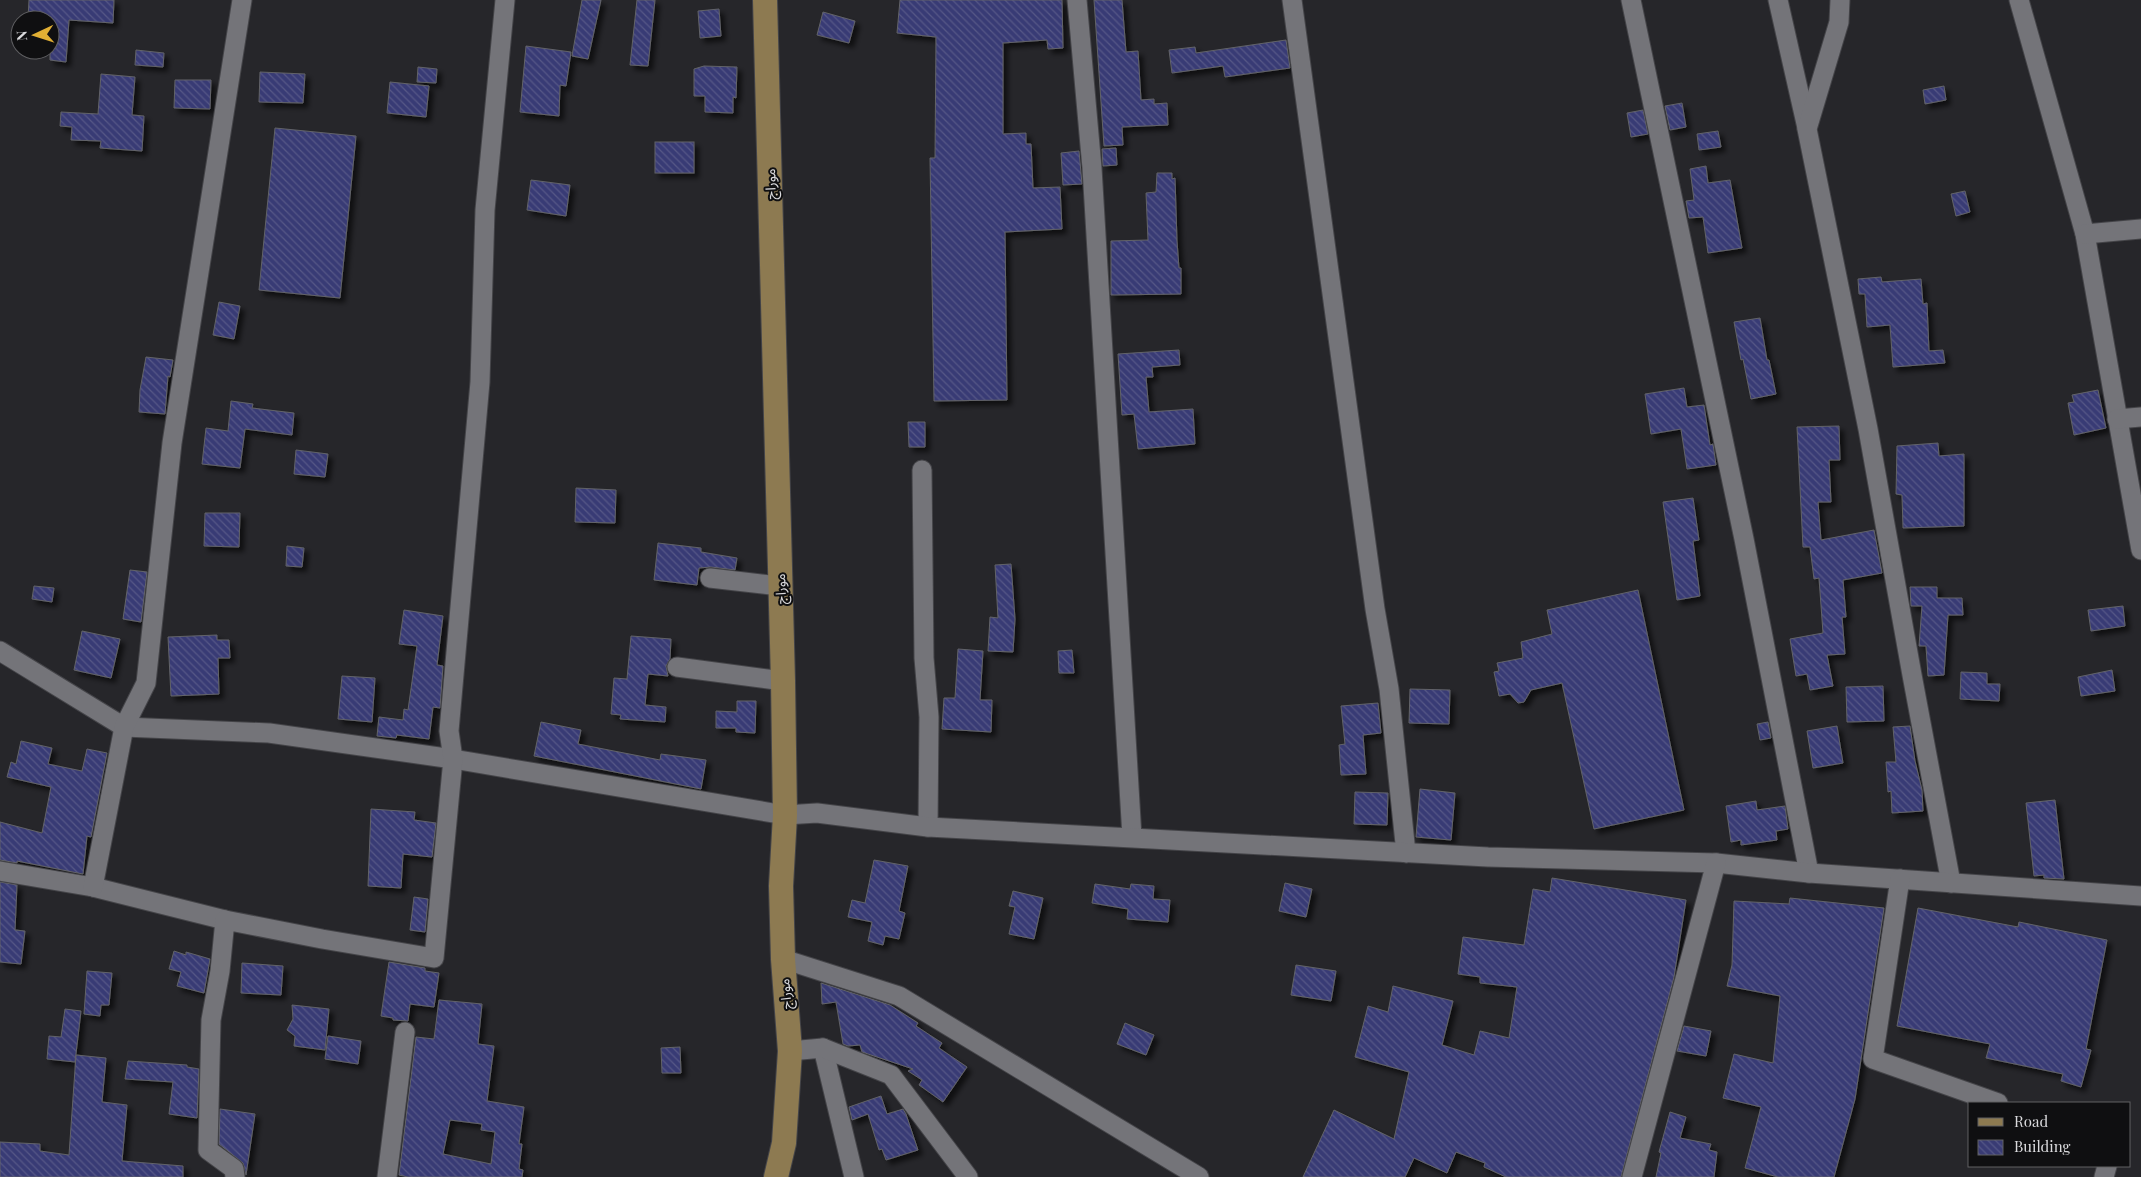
<svg xmlns="http://www.w3.org/2000/svg" width="2141" height="1177" viewBox="0 0 2141 1177" font-family="'Playfair Display','Noto Sans Arabic',serif">
<style>
.building{fill:url(#building-back-hatch);stroke:#626368;fill-rule:evenodd;filter:url(#shadow)}
.lines{fill:none;stroke-linecap:round;stroke-linejoin:round}
.minor-casing{stroke:#444448;stroke-width:21}
.major-casing{stroke:#444448;stroke-width:26}
.minor{stroke:#747479;stroke-width:19}
.major{stroke:#8d7a51;stroke-width:24}
.labels{text-anchor:middle;dominant-baseline:central;stroke-width:4;stroke-linejoin:round;paint-order:stroke}
.street-label{font-size:14px;fill:#dadadd;stroke:#0f0f11}
</style>
<defs>
<pattern id="building-back-hatch" width="6" height="6" patternUnits="userSpaceOnUse" patternTransform="scale(1.25)"><rect width="6" height="6" fill="#393b74"/><path d="M-1 5l2 2M0 0l6 6M5-1l2 2" fill="none" stroke="#555787"/></pattern>
<filter id="shadow"><feDropShadow dx="4.5" dy="4.5" stdDeviation="2.5" flood-color="#0009"/></filter>
</defs>
<rect width="100%" height="100%" fill="#26262a"/>
<!-- building -->
<g class="building">
<path d="M 29,0 L 114,0 L 113,23 L 69,20 L 66,62 L 50,60 L 50,20 L 28,19 Z"/>
<path d="M 582,0 L 601,0 L 588,59 L 572,56 Z"/>
<path d="M 637,0 L 655,0 L 648,66 L 630,65 Z"/>
<path d="M 900,0 L 1062,0 L 1063,48 L 1048,49 L 1047,40 L 1003,43 L 1003,134 L 1026,133 L 1026,144 L 1031,144 L 1033,188 L 1060,187 L 1062,229 L 1005,232 L 1007,400 L 934,401 L 930,158 L 935,158 L 936,37 L 897,33 Z"/>
<path d="M 1094,0 L 1122,0 L 1126,52 L 1138,51 L 1141,100 L 1154,99 L 1154,104 L 1167,103 L 1168,125 L 1122,127 L 1123,145 L 1104,146 Z"/>
<path d="M 719,9 L 721,36 L 700,38 L 698,11 Z"/>
<path d="M 823,12 L 855,21 L 849,43 L 817,35 Z"/>
<path d="M 1286,40 L 1290,68 L 1225,77 L 1223,66 L 1172,73 L 1169,50 L 1195,47 L 1196,53 Z"/>
<path d="M 526,46 L 571,52 L 566,86 L 560,85 L 559,116 L 520,112 Z"/>
<path d="M 136,50 L 164,53 L 163,67 L 135,65 Z"/>
<path d="M 704,66 L 737,67 L 736,98 L 733,97 L 733,113 L 705,112 L 705,96 L 694,96 L 694,69 Z"/>
<path d="M 418,67 L 437,69 L 436,83 L 417,82 Z"/>
<path d="M 260,72 L 305,74 L 303,103 L 259,102 Z"/>
<path d="M 101,74 L 135,77 L 132,115 L 144,116 L 142,151 L 100,148 L 101,141 L 71,140 L 72,127 L 60,126 L 61,112 L 98,114 Z"/>
<path d="M 175,80 L 211,80 L 210,109 L 174,108 Z"/>
<path d="M 390,82 L 429,86 L 426,117 L 387,113 Z"/>
<path d="M 1944,86 L 1946,100 L 1925,104 L 1923,90 Z"/>
<path d="M 1682,103 L 1686,127 L 1670,130 L 1665,106 Z"/>
<path d="M 1643,110 L 1648,134 L 1631,137 L 1627,113 Z"/>
<path d="M 275,128 L 356,136 L 340,298 L 259,290 Z"/>
<path d="M 1718,131 L 1721,147 L 1699,150 L 1697,134 Z"/>
<rect x="655" y="142" width="39" height="31"/>
<path d="M 1116,148 L 1117,165 L 1103,166 L 1102,149 Z"/>
<path d="M 1079,151 L 1082,184 L 1063,185 L 1061,153 Z"/>
<path d="M 1706,166 L 1708,183 L 1730,180 L 1742,248 L 1708,253 L 1703,217 L 1689,218 L 1686,201 L 1694,200 L 1690,169 Z"/>
<path d="M 1157,173 L 1172,173 L 1172,179 L 1175,178 L 1177,241 L 1179,268 L 1181,268 L 1181,294 L 1111,295 L 1111,241 L 1148,240 L 1146,193 L 1156,192 Z"/>
<path d="M 531,180 L 570,185 L 566,216 L 527,210 Z"/>
<path d="M 1965,191 L 1970,212 L 1956,216 L 1951,194 Z"/>
<path d="M 1881,277 L 1882,282 L 1921,279 L 1923,304 L 1927,303 L 1929,351 L 1943,350 L 1945,363 L 1893,367 L 1890,325 L 1867,327 L 1865,294 L 1859,294 L 1858,279 Z"/>
<path d="M 219,302 L 240,306 L 234,339 L 213,335 Z"/>
<path d="M 1760,318 L 1767,360 L 1769,360 L 1776,394 L 1751,399 L 1743,359 L 1741,360 L 1734,322 Z"/>
<path d="M 1179,350 L 1180,365 L 1152,367 L 1153,377 L 1146,377 L 1149,412 L 1193,409 L 1195,444 L 1138,449 L 1134,414 L 1122,415 L 1118,354 Z"/>
<path d="M 146,357 L 173,360 L 170,377 L 168,376 L 165,414 L 139,412 L 140,390 Z"/>
<path d="M 1684,388 L 1687,407 L 1704,405 L 1710,445 L 1713,444 L 1716,465 L 1687,469 L 1681,429 L 1651,434 L 1645,394 Z"/>
<path d="M 2098,390 L 2106,428 L 2074,435 L 2068,403 L 2074,402 L 2072,395 Z"/>
<path d="M 231,401 L 253,404 L 252,408 L 294,413 L 292,435 L 245,429 L 240,468 L 202,464 L 206,428 L 228,431 Z"/>
<path d="M 908,422 L 925,422 L 925,447 L 909,447 Z"/>
<path d="M 1839,426 L 1840,460 L 1829,460 L 1831,502 L 1818,502 L 1821,540 L 1874,530 L 1882,573 L 1843,580 L 1846,617 L 1842,617 L 1845,654 L 1827,655 L 1833,686 L 1810,690 L 1807,674 L 1796,676 L 1790,639 L 1823,633 L 1819,578 L 1814,579 L 1810,547 L 1803,547 L 1797,427 Z"/>
<path d="M 1938,443 L 1939,456 L 1964,454 L 1964,526 L 1903,528 L 1902,495 L 1896,494 L 1897,446 Z"/>
<path d="M 296,450 L 328,454 L 325,477 L 294,474 Z"/>
<path d="M 576,488 L 616,490 L 615,523 L 575,522 Z"/>
<path d="M 1693,498 L 1699,540 L 1693,541 L 1700,596 L 1677,600 L 1663,502 Z"/>
<path d="M 205,513 L 240,513 L 239,547 L 204,546 Z"/>
<path d="M 658,543 L 701,548 L 701,552 L 737,558 L 735,570 L 711,567 L 699,568 L 697,585 L 654,580 Z"/>
<path d="M 287,546 L 304,548 L 302,567 L 286,566 Z"/>
<path d="M 1011,564 L 1015,619 L 1013,652 L 988,651 L 990,617 L 998,618 L 995,565 Z"/>
<path d="M 130,570 L 147,572 L 141,622 L 123,619 Z"/>
<path d="M 34,586 L 54,588 L 52,602 L 32,599 Z"/>
<path d="M 1910,587 L 1937,587 L 1937,598 L 1962,598 L 1963,615 L 1948,615 L 1944,675 L 1928,676 L 1926,646 L 1919,646 L 1922,606 L 1911,606 Z"/>
<path d="M 1638,590 L 1684,810 L 1594,829 L 1562,683 L 1531,690 L 1524,702 L 1518,703 L 1510,694 L 1499,696 L 1494,672 L 1499,671 L 1497,663 L 1523,658 L 1521,642 L 1552,634 L 1547,610 Z"/>
<path d="M 2123,606 L 2125,626 L 2091,631 L 2088,610 Z"/>
<path d="M 404,610 L 443,616 L 437,665 L 443,666 L 440,708 L 433,707 L 429,739 L 397,735 L 396,738 L 377,736 L 379,717 L 403,720 L 404,709 L 408,710 L 417,646 L 399,644 Z"/>
<path d="M 82,631 L 120,639 L 111,678 L 74,670 Z"/>
<path d="M 217,635 L 217,640 L 229,640 L 230,658 L 218,658 L 219,694 L 171,696 L 168,637 Z"/>
<path d="M 631,636 L 671,639 L 670,659 L 666,666 L 668,676 L 648,674 L 645,705 L 666,707 L 665,722 L 620,719 L 621,715 L 611,714 L 614,678 L 627,679 Z"/>
<path d="M 958,649 L 983,651 L 980,700 L 992,700 L 991,732 L 942,729 L 944,698 L 955,698 Z"/>
<path d="M 1072,650 L 1074,673 L 1059,673 L 1058,651 Z"/>
<path d="M 2112,670 L 2115,691 L 2081,696 L 2078,677 Z"/>
<path d="M 1961,672 L 1987,673 L 1987,684 L 2000,684 L 1999,701 L 1960,699 Z"/>
<path d="M 342,676 L 375,678 L 372,722 L 338,719 Z"/>
<path d="M 1883,686 L 1884,721 L 1847,722 L 1846,687 Z"/>
<path d="M 1410,689 L 1450,690 L 1449,724 L 1409,723 Z"/>
<path d="M 737,701 L 756,701 L 755,733 L 736,732 L 736,728 L 716,728 L 716,711 L 737,712 Z"/>
<path d="M 1378,703 L 1381,733 L 1363,735 L 1366,774 L 1341,775 L 1339,745 L 1345,744 L 1341,706 Z"/>
<path d="M 541,722 L 581,730 L 578,744 L 660,760 L 661,754 L 706,760 L 701,789 L 534,756 Z"/>
<path d="M 1768,722 L 1771,738 L 1760,740 L 1757,724 Z"/>
<path d="M 1837,726 L 1843,763 L 1813,768 L 1807,731 Z"/>
<path d="M 1910,726 L 1915,761 L 1922,790 L 1923,811 L 1892,813 L 1891,791 L 1888,792 L 1886,762 L 1896,762 L 1893,727 Z"/>
<path d="M 21,741 L 52,748 L 48,764 L 82,771 L 87,749 L 107,753 L 91,837 L 87,836 L 83,874 L 17,861 L 17,863 L 0,860 L 0,822 L 42,833 L 51,787 L 7,777 L 11,762 L 16,764 Z"/>
<path d="M 1420,789 L 1455,793 L 1451,840 L 1416,837 Z"/>
<path d="M 1355,792 L 1388,793 L 1387,825 L 1354,824 Z"/>
<path d="M 2055,800 L 2064,879 L 2044,878 L 2044,875 L 2034,876 L 2026,803 Z"/>
<path d="M 1756,801 L 1757,810 L 1785,806 L 1788,829 L 1776,831 L 1777,840 L 1741,845 L 1741,840 L 1731,842 L 1726,806 Z"/>
<path d="M 371,809 L 415,812 L 414,820 L 436,823 L 432,857 L 403,854 L 401,888 L 368,886 Z"/>
<path d="M 874,860 L 908,866 L 899,911 L 905,913 L 899,939 L 885,936 L 883,945 L 868,941 L 872,922 L 848,917 L 852,900 L 865,903 Z"/>
<path d="M 1552,878 L 1686,900 L 1674,977 L 1621,1177 L 1506,1177 L 1484,1167 L 1485,1163 L 1456,1152 L 1447,1173 L 1414,1158 L 1405,1177 L 1303,1177 L 1334,1110 L 1394,1139 L 1409,1072 L 1355,1057 L 1368,1006 L 1388,1012 L 1393,986 L 1453,1001 L 1442,1045 L 1474,1055 L 1480,1031 L 1509,1038 L 1517,987 L 1480,983 L 1480,977 L 1458,974 L 1463,937 L 1524,945 L 1533,889 L 1550,892 Z"/>
<path d="M 0,882 L 17,885 L 15,930 L 25,931 L 21,964 L 0,962 Z"/>
<path d="M 1285,883 L 1312,889 L 1306,917 L 1279,911 Z"/>
<path d="M 1095,884 L 1130,889 L 1131,884 L 1154,886 L 1153,899 L 1170,900 L 1168,922 L 1127,919 L 1128,909 L 1092,903 Z"/>
<path d="M 1013,891 L 1043,898 L 1034,939 L 1009,934 L 1015,907 L 1009,906 Z"/>
<path d="M 414,897 L 428,899 L 425,932 L 410,930 Z"/>
<path d="M 1790,898 L 1884,908 L 1855,1099 L 1834,1177 L 1778,1177 L 1745,1168 L 1761,1107 L 1723,1098 L 1734,1054 L 1773,1063 L 1780,996 L 1727,986 L 1732,965 L 1734,901 L 1789,904 Z"/>
<path d="M 1918,908 L 2018,927 L 2019,922 L 2107,940 L 2086,1049 L 2091,1050 L 2081,1087 L 2061,1081 L 2063,1074 L 1986,1058 L 1990,1044 L 1897,1026 Z"/>
<path d="M 174,951 L 186,955 L 186,952 L 210,959 L 204,993 L 177,986 L 181,972 L 169,969 Z"/>
<path d="M 389,962 L 425,968 L 425,971 L 439,973 L 434,1007 L 410,1004 L 408,1021 L 393,1020 L 393,1018 L 381,1016 Z"/>
<path d="M 242,963 L 283,966 L 281,995 L 241,993 Z"/>
<path d="M 1296,965 L 1336,971 L 1331,1001 L 1291,995 Z"/>
<path d="M 87,971 L 112,973 L 109,1005 L 101,1005 L 100,1016 L 84,1014 Z"/>
<path d="M 821,983 L 890,1005 L 918,1023 L 916,1026 L 942,1043 L 939,1048 L 967,1067 L 943,1102 L 919,1085 L 922,1080 L 908,1071 L 913,1069 L 862,1052 L 860,1045 L 848,1046 L 843,1044 L 836,1002 L 822,1004 Z"/>
<path d="M 439,1000 L 482,1004 L 478,1044 L 494,1046 L 487,1101 L 524,1107 L 519,1144 L 522,1144 L 519,1169 L 523,1170 L 522,1177 L 408,1177 L 399,1175 L 416,1037 L 434,1039 ZM 450,1120 L 482,1124 L 481,1130 L 495,1132 L 491,1164 L 443,1154 Z"/>
<path d="M 292,1005 L 329,1009 L 325,1050 L 294,1046 L 295,1036 L 287,1030 L 293,1019 Z"/>
<path d="M 65,1009 L 81,1011 L 75,1062 L 47,1059 L 49,1036 L 61,1037 Z"/>
<path d="M 1125,1023 L 1154,1035 L 1146,1055 L 1117,1044 Z"/>
<path d="M 1684,1026 L 1711,1031 L 1706,1056 L 1677,1051 Z"/>
<path d="M 328,1036 L 361,1041 L 358,1064 L 325,1059 Z"/>
<path d="M 680,1047 L 681,1073 L 662,1073 L 661,1048 Z"/>
<path d="M 76,1055 L 106,1058 L 102,1102 L 127,1105 L 122,1161 L 183,1166 L 183,1177 L 0,1177 L 0,1142 L 40,1144 L 40,1151 L 69,1155 Z"/>
<path d="M 128,1061 L 187,1065 L 187,1067 L 199,1069 L 197,1118 L 169,1114 L 173,1082 L 125,1079 Z"/>
<path d="M 881,1096 L 887,1114 L 903,1109 L 906,1114 L 918,1150 L 886,1160 L 882,1149 L 879,1150 L 868,1114 L 852,1120 L 849,1107 Z"/>
<path d="M 220,1109 L 255,1114 L 246,1175 L 243,1163 L 219,1144 Z"/>
<path d="M 1670,1112 L 1686,1117 L 1680,1138 L 1711,1144 L 1709,1150 L 1717,1152 L 1714,1177 L 1656,1177 L 1661,1153 L 1659,1152 Z"/>
</g>
<g class="lines">
<!-- minor casing -->
<g class="minor-casing">
<g id="minor">
<path d="M 1077,0 L 1092,168 L 1132,837"/>
<path d="M 1292,0 L 1375,609 L 1389,689 L 1406,853"/>
<path d="M 1631,0 L 1744,539 L 1809,873"/>
<path d="M 1778,0 L 1807,128"/>
<path d="M 1840,0 L 1839,22 L 1807,129 L 1868,429 L 1912,675 L 1951,883"/>
<path d="M 2019,0 L 2085,234 L 2141,550"/>
<path d="M 2085,234 L 2141,229"/>
<path d="M 2117,419 L 2141,417"/>
<path d="M 922,470 L 924,658 L 929,717 L 928,827"/>
<path d="M 710,578 L 779,586"/>
<path d="M 0,651 L 124,727 L 269,733 L 453,759 L 785,815 L 817,813 L 928,827 L 1488,857 L 1716,863 L 1809,873 L 2141,896"/>
<path d="M 677,667 L 783,681"/>
<path d="M 0,871 L 93,887 L 225,920"/>
<path d="M 1900,879 L 1873,1059 L 1998,1103"/>
<path d="M 93,887 L 124,727 L 146,683 L 172,443 L 242,0"/>
<path d="M 783,959 L 899,996 L 1199,1177"/>
<path d="M 823,1048 L 854,1177"/>
<path d="M 790,1051 L 823,1048 L 891,1075 L 968,1177"/>
<path d="M 235,1177 L 234,1169 L 208,1150 L 211,1020 L 220,971 L 225,920 L 322,939 L 434,958 L 453,759 L 449,731 L 480,382 L 485,210 L 505,0"/>
<path d="M 387,1177 L 405,1032"/>
<path d="M 1632,1177 L 1716,863"/>
<path d="M 2104,1177 L 2107,1166"/>
</g>
</g>
<!-- major casing -->
<g class="major-casing">
<path id="major" d="M 765,0 L 783,681 L 785,815 L 781,886 L 783,959 L 790,1051 L 784,1143 L 776,1177"/>
</g>
<!-- minor -->
<use href="#minor" class="minor"/>
<!-- major -->
<use href="#major" class="major"/>
</g>
<g class="labels">
<!-- street labels -->
<g class="street-label">
<text transform="translate(770 184) rotate(-91)">موراج</text>
<text transform="translate(780 589) rotate(-92)">موراج</text>
<text transform="translate(785 994) rotate(-95)">موراج</text>
</g>
</g>
<!-- legend -->
<rect x="1968" y="1102" width="162" height="65" fill="#0f0f11" stroke="#606063"/>
<rect x="1978" y="1118" width="25" height="8" fill="#8d7a51" stroke="#606063"/>
<text x="2014" y="1127" font-size="15" fill="#dadadd">Road</text>
<rect x="1978" y="1140" width="25" height="15" fill="url(#building-back-hatch)" stroke="#606063"/>
<text x="2014" y="1152" font-size="15" fill="#dadadd">Building</text>
<!-- north arrow -->
<g transform="translate(35 35) rotate(266)"><circle r="24" fill="#0f0f11" stroke="#606063"/>
<path d="M0-4L9 19L0 12L-9 19Z" fill="#e1af34"/>
<text y="-8" font-size="14" font-weight="bold" text-anchor="middle" fill="#dadadd">N</text>
</g>
</svg>
